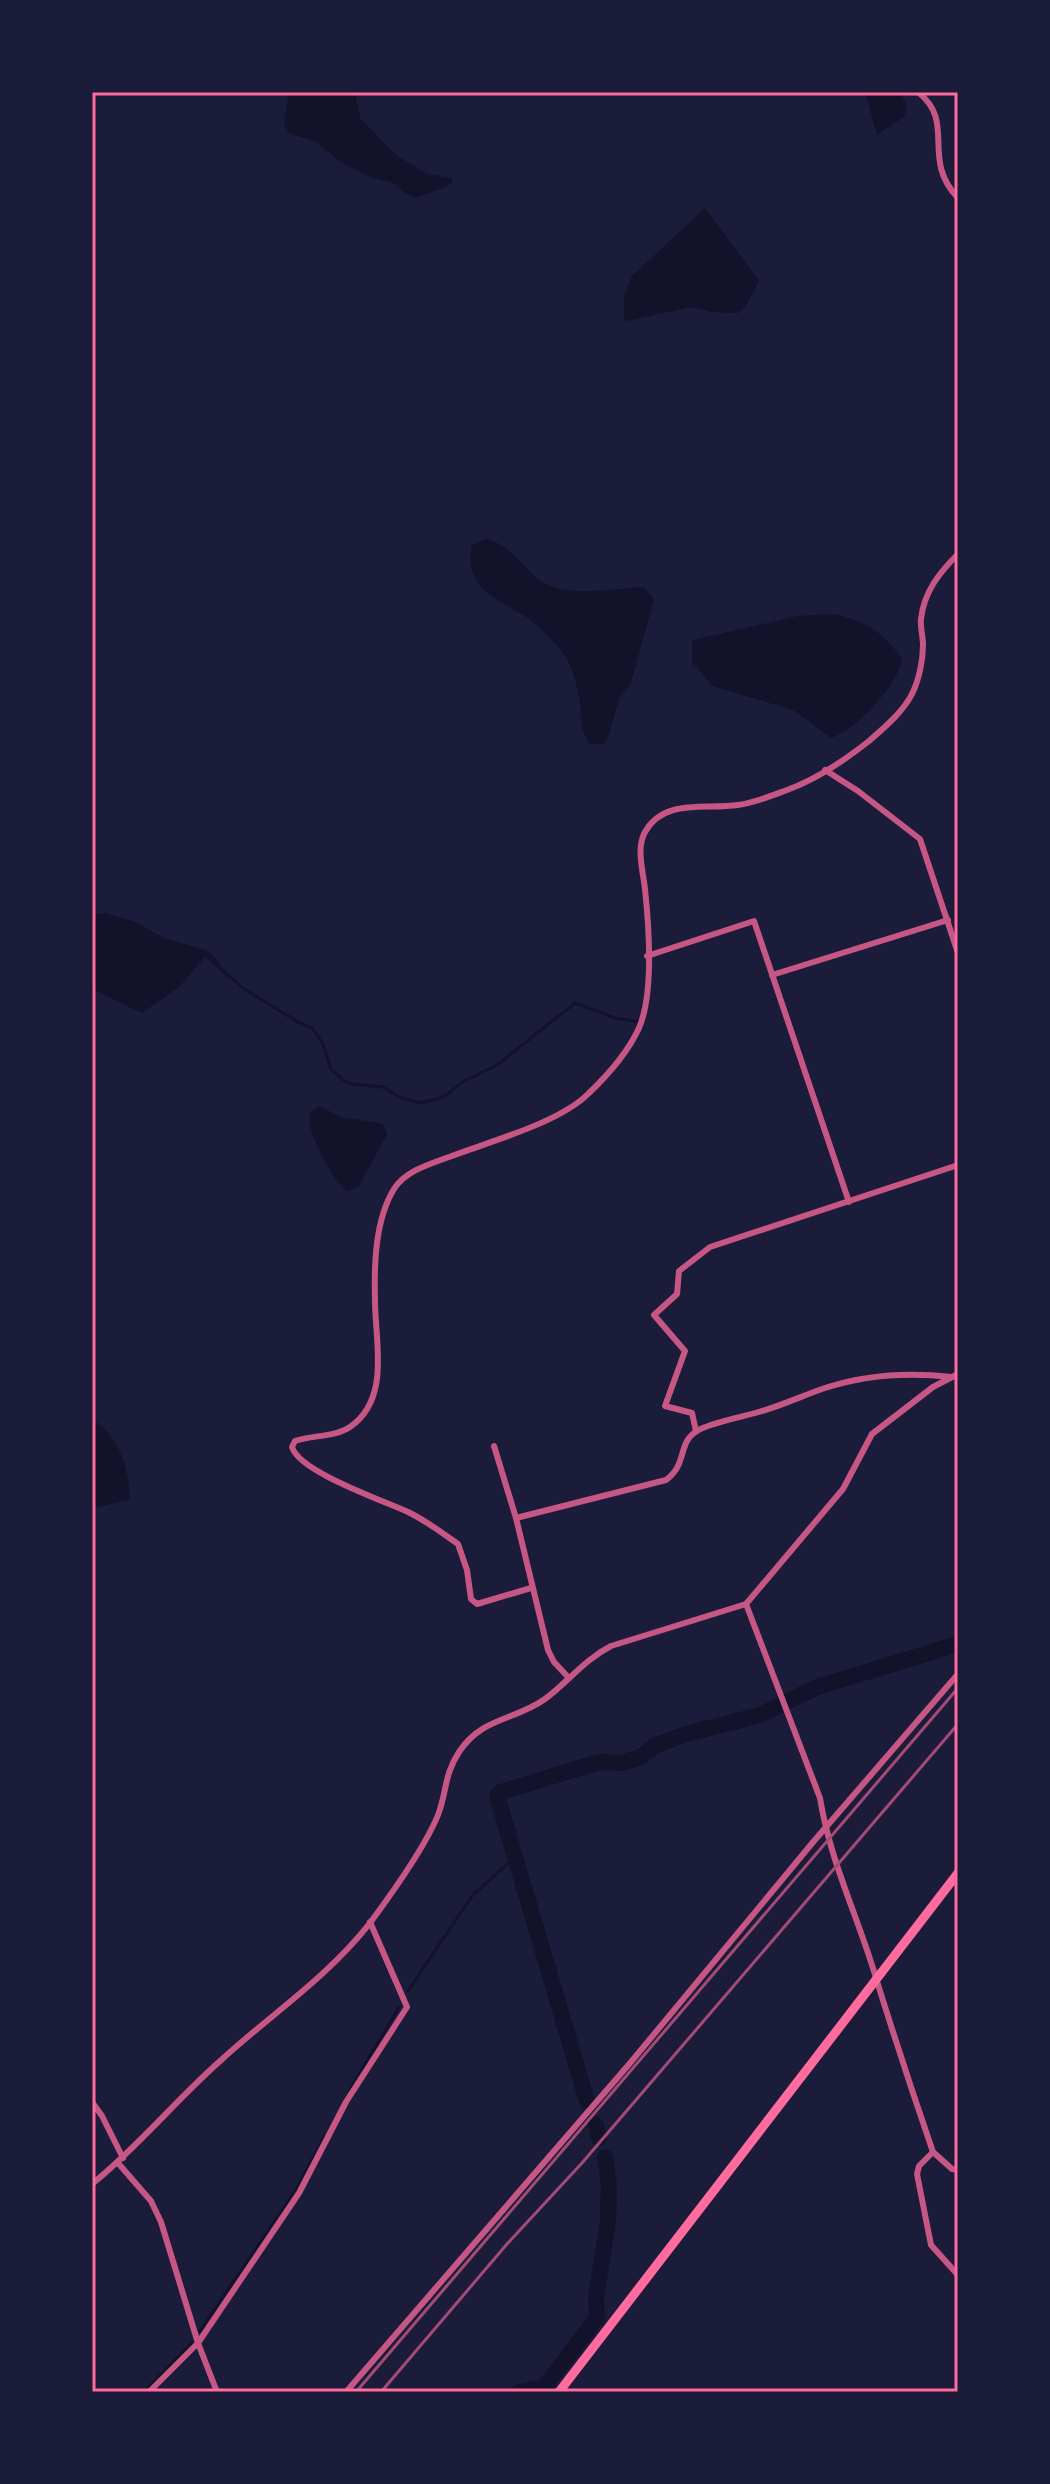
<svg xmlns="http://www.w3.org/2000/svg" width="1050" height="2484" viewBox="0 0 1050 2484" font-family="'Noto Sans',sans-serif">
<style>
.water{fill:#12122b}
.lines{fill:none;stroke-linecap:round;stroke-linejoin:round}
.stream{stroke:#12122b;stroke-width:3}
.river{stroke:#12122b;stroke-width:16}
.minor{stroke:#c65784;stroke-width:6}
.trunk{stroke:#ff6b9d;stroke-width:9}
.rail{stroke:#a44b75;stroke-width:3}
.neatline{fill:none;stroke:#ff6b9d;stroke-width:3}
</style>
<rect width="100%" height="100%" fill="#1b1b3a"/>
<!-- water -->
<g class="water">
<path d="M 289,92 L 355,92 L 360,118 L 396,155 L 427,174 L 452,178 L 452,182 L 446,187 L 415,198 L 405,193 L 394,183 L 373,178 L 344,164 L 314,141 L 289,133 L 284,124 Z"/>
<path d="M 865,92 L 901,94 L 907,106 L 904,117 L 877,135 Z"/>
<path d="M 705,208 L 759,281 L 746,306 L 738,313 L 711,312 L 691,307 L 627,321 L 624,319 L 624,296 L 632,276 Z"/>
<path d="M 485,539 C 513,544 522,569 544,583 C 569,597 616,589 644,587 L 654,600 L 630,686 L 620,696 L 608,738 L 604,744 L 590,744 C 578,728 583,715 579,697 C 577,685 572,666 565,656 C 559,646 536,623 526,617 C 496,598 463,588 472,545 Z"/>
<path d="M 831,614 C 864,619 883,632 902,659 C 898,685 856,730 831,738 L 793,710 L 713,686 L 692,662 L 692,640 L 798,616 Z"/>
<path d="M 105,913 L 135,922 L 166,939 L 206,950 L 214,956 L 230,979 L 205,957 L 179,987 L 142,1013 L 92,989 L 92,915 Z"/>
<path d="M 320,1106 L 340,1117 L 383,1124 L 387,1134 L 359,1186 L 347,1191 C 333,1181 305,1131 310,1113 Z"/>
<path d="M 92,1420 C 118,1432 131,1473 129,1500 L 92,1508 Z"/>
</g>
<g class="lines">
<!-- stream -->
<g class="stream">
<path d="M 223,970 L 244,989 L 298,1022 L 312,1028 L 323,1044 L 331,1069 L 343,1080 L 351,1084 L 383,1087 L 401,1098 L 421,1103 L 444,1097 L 464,1081 L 497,1065 L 575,1003 L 615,1018 L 642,1022"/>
<path d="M 408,1991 L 472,1896 L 515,1857"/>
<path d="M 350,2090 L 399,2007"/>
<path d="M 200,2331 L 296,2190 L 325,2136"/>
<path d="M 144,2392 L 192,2343"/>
</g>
<!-- river -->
<g class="river">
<path d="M 587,2101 L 497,1796 L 501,1792 L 599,1762 L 621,1763 L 641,1757 L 656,1745 L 686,1734 L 760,1715 L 817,1687 L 958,1644"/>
<path d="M 596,2125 L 599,2138"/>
<path d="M 519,2392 L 544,2387 L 597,2318 L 596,2297 L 608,2221 L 609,2185 L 605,2157"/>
</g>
<!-- minor -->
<g class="minor">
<path d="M 918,92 C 957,123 920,158 958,198"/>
<path d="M 825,770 L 858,791 L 920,839 L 958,953"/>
<path d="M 647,956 L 754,921 L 849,1202"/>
<path d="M 772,975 L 948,920"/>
<path d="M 696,1431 L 692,1413 L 665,1406 L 685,1351 L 654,1315 L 677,1294 L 679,1271 L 710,1247 L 958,1165"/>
<path d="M 494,1446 L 516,1518 L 548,1650 L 554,1662 L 568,1677"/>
<path d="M 516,1518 L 666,1480 C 688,1464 677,1443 697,1431 C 708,1423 747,1416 762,1411 C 783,1405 804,1395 825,1388 C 867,1374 908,1372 952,1377"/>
<path d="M 531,1588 L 477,1604 L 471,1599 L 467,1570 L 458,1544 C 442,1533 428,1522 410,1513 C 385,1501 299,1472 292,1447 L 295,1441 C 313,1435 335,1437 350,1427 C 391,1399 375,1341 375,1301 C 374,1265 375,1220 394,1189 C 405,1171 430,1164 449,1157 C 488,1142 559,1123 588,1094 C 607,1076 628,1052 639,1028 C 654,993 649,927 645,889 C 643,871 636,848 645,832 C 664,798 705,810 738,805 C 754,803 771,796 787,790 C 815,780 845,760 869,741 C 884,728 903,712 912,694 C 919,680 923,660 923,645 C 923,636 920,627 921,619 C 924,592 939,573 958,554"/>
<path d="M 746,1604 L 820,1798 C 830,1861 858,1917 876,1978 C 894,2036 913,2094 933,2152 L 919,2166 L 917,2174 L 931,2245 L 958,2275"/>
<path d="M 92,2102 L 102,2116 L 123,2158"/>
<path d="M 933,2152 L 952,2169 L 958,2170"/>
<path d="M 118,2163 L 151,2201 L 161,2222 L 198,2343 L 217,2392"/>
<path d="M 92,2184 C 138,2147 175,2101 219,2062 C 270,2015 327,1978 370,1923 C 390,1896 426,1845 438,1815 C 447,1791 444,1775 459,1752 C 482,1717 514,1721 545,1699 C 568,1682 584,1660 611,1646 L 746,1604 L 843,1489 L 872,1434 L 933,1387 L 958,1374"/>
<path d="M 149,2392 L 198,2343 L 299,2193 L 346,2102 L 407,2007 L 370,1922"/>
<path d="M 346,2392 L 631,2062 L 814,1841 L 958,1674"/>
</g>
<!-- trunk -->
<path class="trunk" d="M 559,2392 L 958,1873"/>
<!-- rail -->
<g class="rail">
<path d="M 356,2392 L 958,1688"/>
<path d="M 381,2392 L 507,2244 L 582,2163 L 958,1724"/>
</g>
</g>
<!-- border -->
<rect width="1050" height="2484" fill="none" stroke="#1b1b3a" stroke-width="188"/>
<rect x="94" y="94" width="862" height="2296" class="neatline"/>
</svg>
